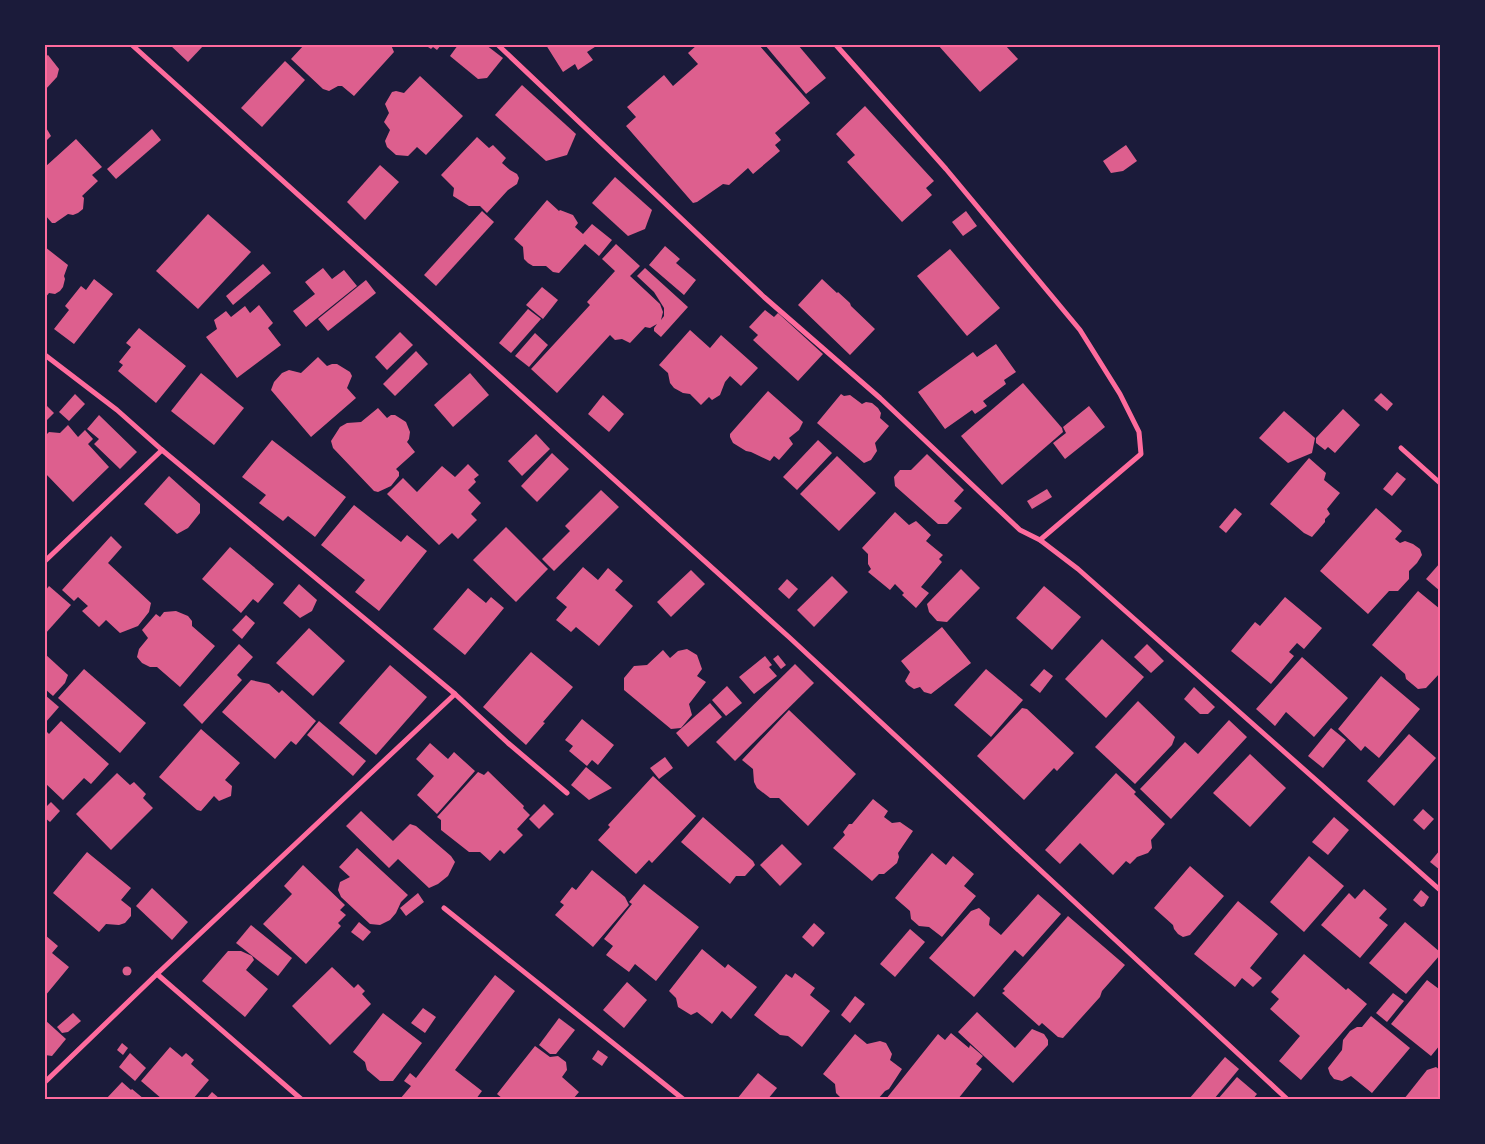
<svg xmlns="http://www.w3.org/2000/svg" width="1485" height="1144" viewBox="0 0 1485 1144" font-family="'Nunito Sans',sans-serif">
<style>
.building{fill:#dd5f8e}
.lines{fill:none;stroke-linecap:round;stroke-linejoin:round}
.minor{stroke:#ff6b9d;stroke-width:5}
.neatline{fill:none;stroke:#ff6b9d;stroke-width:2}
</style>
<rect width="100%" height="100%" fill="#1b1b3a"/>
<!-- building -->
<g class="building">
<path d="M 170,45 L 204,45 L 188,62 Z"/>
<path d="M 304,45 L 391,45 L 394,52 L 354,96 L 342,86 L 338,86 L 329,91 L 323,89 L 291,59 Z"/>
<path d="M 425,45 L 441,45 L 437,50 L 433,47 L 431,49 Z"/>
<path d="M 458,45 L 486,45 L 503,58 L 487,78 L 478,79 L 450,56 Z"/>
<path d="M 546,45 L 598,45 L 587,52 L 593,60 L 578,70 L 575,64 L 563,72 Z"/>
<path d="M 697,45 L 759,45 L 810,103 L 775,133 L 781,140 L 775,145 L 780,151 L 753,174 L 748,168 L 729,185 L 723,184 L 697,202 L 693,203 L 626,126 L 636,117 L 627,107 L 664,75 L 673,86 L 698,64 L 688,53 Z"/>
<path d="M 765,45 L 798,45 L 826,78 L 806,94 Z"/>
<path d="M 938,45 L 1005,45 L 1018,59 L 980,92 Z"/>
<path d="M 48,55 L 59,69 L 57,77 L 45,90 L 45,57 Z"/>
<path d="M 285,61 L 305,80 L 262,127 L 241,108 Z"/>
<path d="M 420,76 L 463,116 L 426,155 L 417,147 L 408,156 L 396,155 L 387,147 L 385,141 L 390,130 L 384,122 L 389,113 L 385,104 L 392,92 L 396,91 L 404,93 Z"/>
<path d="M 522,85 L 576,134 L 567,155 L 546,161 L 495,115 Z"/>
<path d="M 865,106 L 934,181 L 926,188 L 932,195 L 902,222 L 847,162 L 855,155 L 836,134 Z"/>
<path d="M 45,126 L 51,136 L 45,142 Z"/>
<path d="M 152,129 L 161,140 L 116,179 L 107,169 Z"/>
<path d="M 477,137 L 489,148 L 493,145 L 506,158 L 502,163 L 510,170 L 517,174 L 519,178 L 517,184 L 508,190 L 487,213 L 480,206 L 469,206 L 453,196 L 454,188 L 441,175 Z"/>
<path d="M 76,139 L 102,167 L 92,175 L 98,181 L 82,196 L 84,198 L 83,209 L 78,213 L 73,215 L 68,214 L 55,223 L 52,223 L 45,215 L 45,167 Z"/>
<path d="M 1126,145 L 1137,161 L 1123,171 L 1111,173 L 1103,161 Z"/>
<path d="M 380,165 L 399,182 L 365,220 L 347,202 Z"/>
<path d="M 615,177 L 652,210 L 645,229 L 628,236 L 592,203 Z"/>
<path d="M 547,200 L 559,211 L 560,210 L 573,215 L 578,223 L 575,227 L 583,234 L 592,224 L 612,240 L 599,256 L 585,244 L 559,273 L 553,272 L 546,266 L 533,266 L 528,263 L 524,259 L 523,247 L 514,239 Z"/>
<path d="M 482,211 L 494,222 L 436,286 L 424,275 Z"/>
<path d="M 966,211 L 977,226 L 963,236 L 952,222 Z"/>
<path d="M 208,214 L 251,252 L 198,309 L 156,271 Z"/>
<path d="M 616,244 L 640,266 L 630,276 L 660,304 L 663,312 L 661,320 L 664,316 L 664,308 L 654,292 L 637,276 L 645,268 L 688,307 L 661,337 L 654,331 L 654,328 L 657,324 L 650,328 L 645,327 L 630,343 L 622,339 L 615,340 L 610,335 L 557,393 L 531,369 L 590,305 L 587,302 L 615,271 L 602,259 Z"/>
<path d="M 665,246 L 680,259 L 676,263 L 696,280 L 684,295 L 649,265 Z"/>
<path d="M 45,247 L 68,265 L 64,276 L 65,279 L 63,287 L 60,291 L 55,294 L 49,293 L 45,298 Z"/>
<path d="M 950,249 L 1000,308 L 967,336 L 917,276 Z"/>
<path d="M 263,264 L 271,273 L 233,305 L 226,296 Z"/>
<path d="M 323,268 L 332,279 L 344,270 L 357,286 L 306,327 L 293,311 L 315,294 L 305,282 Z"/>
<path d="M 94,279 L 113,294 L 74,344 L 54,329 L 69,310 L 65,306 L 81,286 L 86,290 Z"/>
<path d="M 822,279 L 837,293 L 838,292 L 850,303 L 851,306 L 875,329 L 850,355 L 798,305 Z"/>
<path d="M 366,280 L 376,293 L 328,331 L 318,319 Z"/>
<path d="M 542,287 L 558,300 L 543,319 L 526,305 Z"/>
<path d="M 259,305 L 273,323 L 268,328 L 281,345 L 237,378 L 206,337 L 217,329 L 214,320 L 226,311 L 231,317 L 245,306 L 250,313 Z"/>
<path d="M 528,309 L 541,319 L 511,353 L 499,343 Z"/>
<path d="M 765,310 L 774,317 L 778,313 L 823,354 L 798,381 L 753,340 L 758,335 L 749,327 Z"/>
<path d="M 139,328 L 186,366 L 156,403 L 118,371 L 123,365 L 119,362 L 131,347 L 126,343 Z"/>
<path d="M 690,330 L 710,348 L 721,335 L 758,368 L 741,386 L 730,376 L 725,382 L 720,395 L 712,400 L 709,397 L 701,405 L 690,394 L 683,393 L 674,388 L 670,383 L 668,373 L 659,365 Z"/>
<path d="M 400,332 L 413,345 L 387,370 L 375,357 Z"/>
<path d="M 535,333 L 548,345 L 529,367 L 515,356 Z"/>
<path d="M 996,344 L 1016,372 L 1004,380 L 1006,384 L 983,401 L 987,406 L 975,414 L 972,410 L 945,429 L 918,392 L 973,352 L 977,357 Z"/>
<path d="M 416,351 L 428,364 L 395,396 L 383,384 Z"/>
<path d="M 318,357 L 327,366 L 332,364 L 337,364 L 350,372 L 352,376 L 347,388 L 356,398 L 311,437 L 271,390 L 274,382 L 282,373 L 289,370 L 301,373 Z"/>
<path d="M 201,373 L 244,408 L 214,445 L 171,411 Z"/>
<path d="M 470,373 L 489,395 L 453,427 L 434,405 Z"/>
<path d="M 1023,383 L 1062,428 L 1063,432 L 1002,485 L 961,436 Z"/>
<path d="M 768,391 L 803,422 L 799,430 L 789,438 L 793,444 L 779,460 L 774,456 L 770,461 L 751,452 L 746,451 L 733,443 L 730,437 L 730,434 Z"/>
<path d="M 1381,393 L 1393,404 L 1387,411 L 1374,400 Z"/>
<path d="M 75,394 L 85,404 L 69,421 L 59,412 Z"/>
<path d="M 841,394 L 844,396 L 850,395 L 862,404 L 866,402 L 872,403 L 878,408 L 881,413 L 880,418 L 889,426 L 875,443 L 877,451 L 871,460 L 864,463 L 817,423 Z"/>
<path d="M 603,395 L 624,414 L 609,432 L 588,414 Z"/>
<path d="M 45,404 L 54,413 L 45,422 Z"/>
<path d="M 1089,406 L 1105,427 L 1065,459 L 1053,443 L 1066,433 L 1063,427 Z"/>
<path d="M 378,408 L 387,418 L 391,415 L 395,415 L 406,422 L 410,432 L 409,439 L 407,442 L 415,452 L 396,469 L 399,472 L 399,476 L 391,486 L 378,492 L 374,491 L 333,448 L 331,441 L 340,427 L 347,423 L 361,422 Z"/>
<path d="M 1343,409 L 1360,425 L 1335,453 L 1328,447 L 1325,450 L 1316,443 L 1316,438 Z"/>
<path d="M 1284,411 L 1315,438 L 1312,453 L 1288,463 L 1259,438 Z"/>
<path d="M 99,415 L 137,452 L 120,469 L 94,444 L 99,439 L 87,429 Z"/>
<path d="M 68,425 L 78,437 L 85,430 L 93,439 L 88,444 L 109,467 L 73,502 L 45,473 L 45,436 L 49,432 L 60,433 Z"/>
<path d="M 536,434 L 550,449 L 522,476 L 508,461 Z"/>
<path d="M 272,440 L 346,497 L 315,537 L 288,516 L 283,521 L 259,503 L 266,495 L 242,477 Z"/>
<path d="M 818,440 L 832,453 L 797,490 L 783,477 Z"/>
<path d="M 552,453 L 569,469 L 537,502 L 521,486 Z"/>
<path d="M 927,454 L 964,490 L 954,501 L 962,508 L 947,524 L 938,524 L 895,486 L 894,477 L 900,470 L 911,470 Z"/>
<path d="M 837,456 L 876,493 L 839,531 L 800,494 Z"/>
<path d="M 1309,458 L 1326,473 L 1324,480 L 1340,493 L 1327,509 L 1330,514 L 1325,519 L 1325,522 L 1312,537 L 1304,533 L 1270,504 Z"/>
<path d="M 468,464 L 479,475 L 474,479 L 476,482 L 468,490 L 481,503 L 471,514 L 477,520 L 458,539 L 452,533 L 439,545 L 387,494 L 403,478 L 417,492 L 442,466 L 455,477 Z"/>
<path d="M 1397,472 L 1406,479 L 1392,496 L 1383,489 Z"/>
<path d="M 169,476 L 200,504 L 200,513 L 188,528 L 177,534 L 144,504 Z"/>
<path d="M 1047,489 L 1052,497 L 1032,509 L 1027,501 Z"/>
<path d="M 601,490 L 619,507 L 554,571 L 542,559 L 570,531 L 565,526 Z"/>
<path d="M 354,505 L 401,542 L 407,535 L 427,551 L 379,611 L 355,592 L 365,580 L 321,545 Z"/>
<path d="M 1235,508 L 1242,514 L 1226,533 L 1219,527 Z"/>
<path d="M 1376,508 L 1402,531 L 1395,539 L 1400,543 L 1405,541 L 1413,544 L 1420,549 L 1422,555 L 1417,563 L 1409,571 L 1409,579 L 1398,591 L 1389,591 L 1368,614 L 1320,571 Z"/>
<path d="M 895,512 L 909,525 L 916,521 L 931,535 L 926,541 L 943,555 L 939,559 L 942,562 L 921,587 L 929,593 L 916,608 L 902,595 L 904,593 L 895,584 L 890,590 L 868,572 L 871,569 L 868,564 L 868,554 L 862,548 Z"/>
<path d="M 506,527 L 548,569 L 516,602 L 473,560 Z"/>
<path d="M 111,536 L 122,547 L 108,563 L 151,603 L 149,612 L 138,626 L 120,633 L 106,620 L 99,627 L 82,611 L 88,606 L 78,597 L 74,601 L 62,590 Z"/>
<path d="M 230,547 L 274,584 L 258,603 L 253,599 L 241,613 L 202,579 Z"/>
<path d="M 1440,563 L 1440,591 L 1426,579 Z"/>
<path d="M 583,567 L 598,580 L 608,568 L 623,581 L 615,590 L 633,606 L 599,646 L 576,627 L 571,632 L 556,620 L 567,607 L 556,598 Z"/>
<path d="M 961,569 L 980,588 L 947,622 L 937,621 L 929,612 L 927,604 Z"/>
<path d="M 691,570 L 705,584 L 671,617 L 657,602 Z"/>
<path d="M 832,576 L 848,592 L 814,627 L 797,610 Z"/>
<path d="M 787,579 L 798,589 L 789,599 L 778,589 Z"/>
<path d="M 299,584 L 317,600 L 312,611 L 300,618 L 283,603 Z"/>
<path d="M 49,586 L 71,605 L 45,634 L 45,591 Z"/>
<path d="M 1044,586 L 1081,617 L 1052,650 L 1016,618 Z"/>
<path d="M 468,588 L 486,603 L 491,597 L 504,608 L 465,655 L 433,629 Z"/>
<path d="M 1418,591 L 1440,609 L 1440,673 L 1426,688 L 1418,689 L 1406,679 L 1405,674 L 1372,645 Z"/>
<path d="M 1285,597 L 1322,628 L 1304,649 L 1297,643 L 1289,652 L 1294,656 L 1271,684 L 1231,651 L 1255,622 L 1260,626 Z"/>
<path d="M 176,611 L 188,616 L 192,621 L 192,626 L 215,646 L 180,687 L 157,667 L 150,667 L 142,663 L 137,657 L 139,649 L 148,638 L 142,630 L 156,614 L 160,617 L 164,612 Z"/>
<path d="M 246,615 L 255,623 L 242,639 L 232,630 Z"/>
<path d="M 942,627 L 971,663 L 931,694 L 924,692 L 920,687 L 914,689 L 908,685 L 905,681 L 910,672 L 901,661 Z"/>
<path d="M 309,628 L 345,661 L 313,696 L 276,663 Z"/>
<path d="M 1102,639 L 1144,677 L 1106,718 L 1065,679 Z"/>
<path d="M 239,644 L 253,657 L 237,675 L 242,680 L 202,724 L 183,705 Z"/>
<path d="M 1147,644 L 1164,661 L 1151,673 L 1134,657 Z"/>
<path d="M 687,649 L 697,655 L 702,669 L 697,676 L 706,682 L 689,704 L 692,715 L 681,728 L 671,729 L 624,690 L 624,678 L 634,666 L 647,665 L 663,650 L 670,658 L 678,651 Z"/>
<path d="M 531,652 L 573,687 L 543,722 L 545,723 L 526,745 L 483,707 Z"/>
<path d="M 45,654 L 68,675 L 65,683 L 53,696 L 45,689 Z"/>
<path d="M 778,655 L 786,665 L 781,669 L 773,659 Z"/>
<path d="M 765,656 L 772,665 L 769,667 L 777,676 L 754,694 L 739,677 Z"/>
<path d="M 1302,657 L 1348,698 L 1314,737 L 1286,712 L 1275,726 L 1256,709 Z"/>
<path d="M 795,664 L 814,683 L 735,761 L 716,742 Z"/>
<path d="M 390,665 L 427,697 L 376,755 L 339,723 Z"/>
<path d="M 84,669 L 146,723 L 120,753 L 58,698 Z"/>
<path d="M 986,669 L 1023,700 L 991,737 L 954,705 Z"/>
<path d="M 1044,669 L 1053,676 L 1040,693 L 1030,685 Z"/>
<path d="M 1381,676 L 1420,709 L 1379,758 L 1365,746 L 1361,751 L 1338,729 Z"/>
<path d="M 251,680 L 269,684 L 279,693 L 282,690 L 316,721 L 296,745 L 291,741 L 275,759 L 222,712 Z"/>
<path d="M 727,686 L 742,703 L 726,716 L 712,700 Z"/>
<path d="M 1194,687 L 1215,707 L 1208,714 L 1200,714 L 1184,699 Z"/>
<path d="M 45,695 L 59,707 L 45,723 Z"/>
<path d="M 1138,701 L 1175,737 L 1172,745 L 1135,784 L 1095,747 Z"/>
<path d="M 710,703 L 722,717 L 688,747 L 676,733 Z"/>
<path d="M 1022,708 L 1027,709 L 1074,753 L 1057,771 L 1054,768 L 1024,800 L 977,756 Z"/>
<path d="M 789,710 L 856,774 L 808,826 L 779,798 L 770,798 L 757,788 L 754,782 L 753,769 L 742,760 Z"/>
<path d="M 582,719 L 614,745 L 598,765 L 592,760 L 587,766 L 569,751 L 573,746 L 565,740 Z"/>
<path d="M 1229,720 L 1247,737 L 1171,819 L 1140,789 L 1185,742 L 1198,754 Z"/>
<path d="M 61,721 L 109,764 L 91,784 L 84,778 L 63,800 L 45,783 L 45,730 L 49,734 Z"/>
<path d="M 319,721 L 366,761 L 353,776 L 307,735 Z"/>
<path d="M 1331,728 L 1346,740 L 1323,768 L 1308,756 Z"/>
<path d="M 201,729 L 240,763 L 225,780 L 232,786 L 231,796 L 219,801 L 214,796 L 201,811 L 197,810 L 159,777 Z"/>
<path d="M 1409,734 L 1436,758 L 1394,806 L 1367,781 Z"/>
<path d="M 430,743 L 448,759 L 454,752 L 475,771 L 437,814 L 417,795 L 434,776 L 416,759 Z"/>
<path d="M 1250,754 L 1286,788 L 1250,827 L 1213,793 Z"/>
<path d="M 665,757 L 673,768 L 659,779 L 650,768 Z"/>
<path d="M 586,767 L 612,788 L 589,800 L 571,785 Z"/>
<path d="M 488,771 L 524,806 L 523,808 L 530,815 L 517,829 L 523,835 L 504,854 L 500,850 L 490,861 L 480,852 L 469,852 L 441,830 L 441,820 L 437,817 L 478,772 L 484,775 Z"/>
<path d="M 117,773 L 130,785 L 134,782 L 146,794 L 143,798 L 153,808 L 111,850 L 76,814 Z"/>
<path d="M 1116,773 L 1136,792 L 1134,794 L 1165,824 L 1151,840 L 1152,848 L 1148,853 L 1137,857 L 1130,864 L 1126,861 L 1113,875 L 1080,843 L 1060,864 L 1045,850 Z"/>
<path d="M 653,776 L 696,816 L 652,863 L 649,860 L 636,874 L 598,840 L 610,827 L 608,825 Z"/>
<path d="M 873,799 L 888,811 L 884,817 L 892,823 L 900,822 L 913,831 L 898,853 L 899,857 L 897,863 L 884,874 L 879,874 L 872,881 L 833,848 L 845,835 L 843,832 L 849,824 L 852,824 Z"/>
<path d="M 51,802 L 60,811 L 50,822 L 45,818 L 45,808 Z"/>
<path d="M 544,804 L 554,814 L 539,829 L 529,819 Z"/>
<path d="M 1423,809 L 1434,819 L 1424,830 L 1413,820 Z"/>
<path d="M 361,811 L 393,841 L 410,824 L 416,826 L 451,856 L 455,862 L 448,876 L 438,884 L 429,888 L 398,859 L 389,868 L 346,826 Z"/>
<path d="M 703,817 L 753,861 L 755,865 L 745,876 L 736,876 L 730,884 L 681,842 Z"/>
<path d="M 1334,817 L 1349,830 L 1328,855 L 1312,842 Z"/>
<path d="M 782,844 L 802,864 L 780,886 L 760,865 Z"/>
<path d="M 357,848 L 408,895 L 401,902 L 396,913 L 390,920 L 380,925 L 370,924 L 341,897 L 338,890 L 340,882 L 350,877 L 339,867 Z"/>
<path d="M 1440,850 L 1440,870 L 1430,862 Z"/>
<path d="M 87,852 L 131,888 L 121,900 L 131,908 L 131,916 L 125,923 L 119,925 L 106,924 L 99,932 L 53,893 Z"/>
<path d="M 932,853 L 946,865 L 953,856 L 974,874 L 964,886 L 976,896 L 942,937 L 929,927 L 919,926 L 911,919 L 910,911 L 895,898 Z"/>
<path d="M 1309,856 L 1344,886 L 1304,932 L 1270,902 Z"/>
<path d="M 303,865 L 345,905 L 340,910 L 346,915 L 338,923 L 341,926 L 306,964 L 263,924 L 292,894 L 284,886 Z"/>
<path d="M 1190,866 L 1224,896 L 1190,935 L 1183,937 L 1178,934 L 1174,929 L 1173,925 L 1154,908 Z"/>
<path d="M 592,870 L 625,897 L 629,905 L 593,947 L 555,915 L 564,905 L 560,902 L 572,887 L 576,890 Z"/>
<path d="M 644,884 L 699,927 L 656,981 L 635,964 L 629,972 L 606,955 L 613,946 L 604,939 L 632,904 L 629,902 Z"/>
<path d="M 152,888 L 188,922 L 172,940 L 136,906 Z"/>
<path d="M 1364,889 L 1387,909 L 1379,918 L 1388,925 L 1360,958 L 1321,925 L 1349,893 L 1355,899 Z"/>
<path d="M 1421,890 L 1429,897 L 1424,906 L 1421,907 L 1413,900 Z"/>
<path d="M 418,893 L 424,902 L 406,916 L 400,908 Z"/>
<path d="M 1038,894 L 1061,914 L 1023,957 L 1015,950 L 974,997 L 929,958 L 971,911 L 979,908 L 990,918 L 989,925 L 1001,935 Z"/>
<path d="M 1238,901 L 1278,934 L 1250,968 L 1262,978 L 1253,987 L 1242,978 L 1235,987 L 1194,954 Z"/>
<path d="M 1068,916 L 1125,965 L 1102,991 L 1100,997 L 1063,1038 L 1058,1037 L 1042,1023 L 1039,1026 L 1002,993 L 1005,991 L 1003,989 Z"/>
<path d="M 359,922 L 371,932 L 363,941 L 351,932 Z"/>
<path d="M 1405,922 L 1440,952 L 1440,955 L 1406,994 L 1369,963 Z"/>
<path d="M 814,923 L 825,933 L 813,947 L 802,937 Z"/>
<path d="M 251,925 L 292,958 L 278,976 L 236,943 Z"/>
<path d="M 910,929 L 925,942 L 895,977 L 880,964 Z"/>
<path d="M 45,935 L 58,946 L 52,953 L 69,967 L 45,996 Z"/>
<path d="M 702,949 L 725,968 L 728,964 L 757,987 L 731,1019 L 722,1011 L 712,1024 L 697,1012 L 691,1015 L 678,1007 L 676,998 L 669,991 Z"/>
<path d="M 228,951 L 241,951 L 252,956 L 254,960 L 246,970 L 268,989 L 245,1017 L 202,981 Z"/>
<path d="M 1304,954 L 1346,990 L 1348,988 L 1367,1004 L 1301,1080 L 1279,1061 L 1300,1036 L 1270,1009 L 1279,999 L 1271,992 Z"/>
<circle cx="127" cy="971" r="4.5"/>
<path d="M 332,967 L 354,988 L 358,984 L 365,991 L 362,994 L 371,1004 L 330,1045 L 292,1006 Z"/>
<path d="M 795,973 L 815,988 L 810,995 L 830,1011 L 802,1047 L 788,1036 L 780,1035 L 754,1015 L 786,974 L 792,978 Z"/>
<path d="M 495,975 L 515,991 L 455,1070 L 482,1091 L 476,1099 L 400,1099 L 411,1086 L 404,1081 L 410,1073 L 416,1078 Z"/>
<path d="M 1427,980 L 1439,989 L 1440,988 L 1440,1045 L 1431,1056 L 1391,1024 Z"/>
<path d="M 627,982 L 647,1000 L 624,1028 L 603,1010 Z"/>
<path d="M 1393,993 L 1404,1001 L 1387,1022 L 1376,1013 Z"/>
<path d="M 855,996 L 865,1004 L 850,1023 L 841,1015 Z"/>
<path d="M 423,1008 L 436,1017 L 425,1033 L 411,1023 Z"/>
<path d="M 977,1012 L 1015,1048 L 1032,1029 L 1044,1034 L 1048,1040 L 1048,1045 L 1013,1083 L 958,1032 Z"/>
<path d="M 73,1013 L 81,1021 L 68,1032 L 62,1033 L 57,1027 Z"/>
<path d="M 383,1013 L 422,1043 L 393,1081 L 380,1081 L 367,1070 L 365,1062 L 353,1052 Z"/>
<path d="M 1371,1016 L 1410,1048 L 1372,1093 L 1351,1076 L 1342,1081 L 1334,1079 L 1330,1074 L 1328,1068 L 1342,1050 L 1343,1040 L 1350,1031 L 1357,1027 L 1362,1027 Z"/>
<path d="M 559,1018 L 575,1030 L 556,1054 L 550,1054 L 539,1045 Z"/>
<path d="M 45,1020 L 66,1039 L 52,1056 L 45,1055 Z"/>
<path d="M 951,1033 L 969,1048 L 970,1045 L 983,1056 L 976,1064 L 982,1069 L 958,1099 L 886,1099 L 938,1034 L 945,1040 Z"/>
<path d="M 855,1034 L 867,1044 L 880,1041 L 886,1043 L 892,1054 L 890,1060 L 902,1069 L 889,1089 L 885,1091 L 878,1099 L 842,1099 L 836,1093 L 835,1084 L 823,1074 Z"/>
<path d="M 122,1043 L 128,1048 L 123,1055 L 117,1050 Z"/>
<path d="M 535,1046 L 550,1057 L 558,1056 L 566,1062 L 567,1070 L 562,1077 L 579,1092 L 573,1099 L 503,1099 L 497,1094 Z"/>
<path d="M 170,1047 L 182,1057 L 186,1053 L 194,1060 L 191,1064 L 209,1080 L 193,1099 L 162,1099 L 141,1081 Z"/>
<path d="M 598,1050 L 608,1057 L 602,1066 L 592,1059 Z"/>
<path d="M 130,1053 L 146,1068 L 135,1081 L 119,1067 Z"/>
<path d="M 1225,1057 L 1239,1069 L 1214,1099 L 1189,1099 Z"/>
<path d="M 1436,1067 L 1440,1070 L 1440,1099 L 1404,1099 L 1427,1070 Z"/>
<path d="M 758,1073 L 777,1088 L 768,1099 L 737,1099 Z"/>
<path d="M 1237,1077 L 1257,1094 L 1253,1099 L 1218,1099 Z"/>
<path d="M 122,1082 L 131,1090 L 132,1089 L 144,1099 L 106,1099 Z"/>
<path d="M 212,1092 L 220,1099 L 206,1099 Z"/>
</g>
<g class="lines">
<!-- minor -->
<g class="minor">
<path d="M 132,45 L 790,638 L 1287,1099"/>
<path d="M 498,45 L 764,297 L 880,398 L 1020,530 L 1040,540 L 1078,569 L 1440,890"/>
<path d="M 836,45 L 946,169 L 1080,330 L 1120,394 L 1139,432 L 1141,454 L 1040,540"/>
<path d="M 45,355 L 117,410 L 162,450 L 455,694 L 508,743 L 567,793"/>
<path d="M 1401,448 L 1440,483"/>
<path d="M 45,561 L 162,450"/>
<path d="M 444,908 L 683,1099"/>
<path d="M 157,974 L 301,1099"/>
<path d="M 45,1082 L 157,974 L 455,694"/>
</g>
</g>
<!-- border -->
<rect width="1485" height="1144" fill="none" stroke="#1b1b3a" stroke-width="92"/>
<rect x="46" y="46" width="1393" height="1052" class="neatline"/>
</svg>
